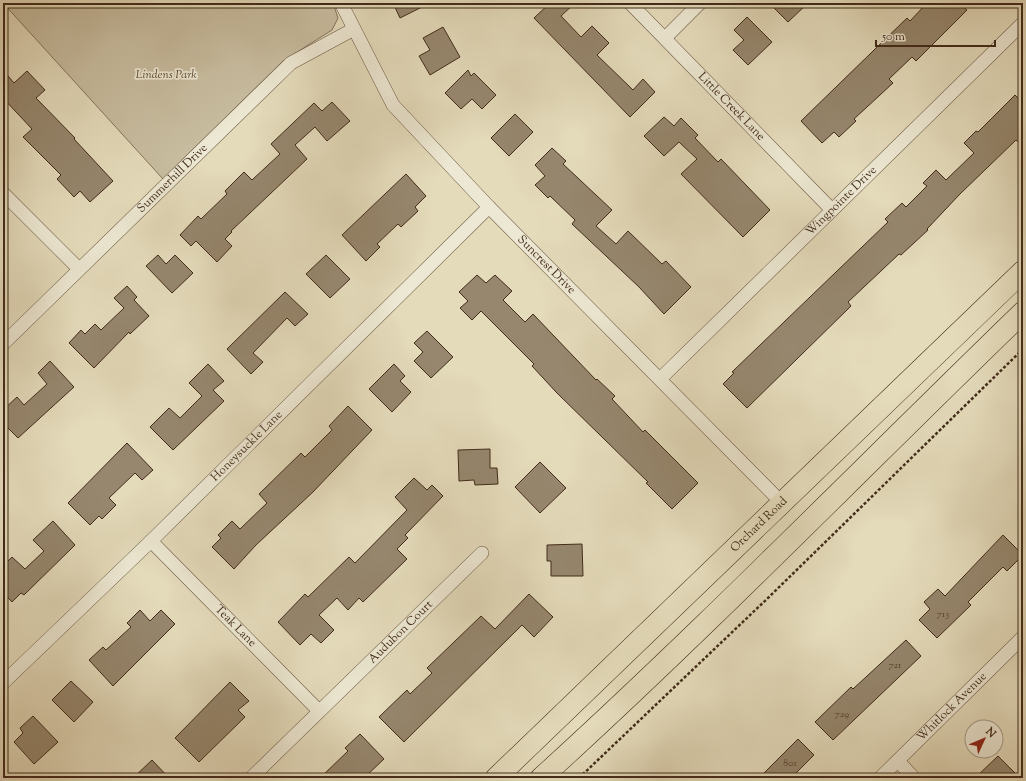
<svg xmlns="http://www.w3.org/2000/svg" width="1026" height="781" viewBox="0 0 1026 781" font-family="'Sorts Mill Goudy',serif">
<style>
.green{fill:#c8bda0;stroke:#84745d}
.building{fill:#96876e;stroke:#412b1a}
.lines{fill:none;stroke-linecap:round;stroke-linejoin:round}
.street-casing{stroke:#6a5742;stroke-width:14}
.primary-casing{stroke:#412b1a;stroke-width:22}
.path{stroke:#412b1a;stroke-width:2.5;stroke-dasharray:3 2;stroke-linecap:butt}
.street{stroke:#ede8d3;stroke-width:13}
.primary{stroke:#e4dbbb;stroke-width:21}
.labels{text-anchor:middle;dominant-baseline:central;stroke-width:3.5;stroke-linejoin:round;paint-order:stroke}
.number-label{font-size:10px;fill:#56422f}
.park-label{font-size:12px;font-style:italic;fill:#5c4835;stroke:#ede8d3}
.street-label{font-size:12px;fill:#412b1a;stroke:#ede8d3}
</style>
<rect width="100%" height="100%" fill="#e4dbbb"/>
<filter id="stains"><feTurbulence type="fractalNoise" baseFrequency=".005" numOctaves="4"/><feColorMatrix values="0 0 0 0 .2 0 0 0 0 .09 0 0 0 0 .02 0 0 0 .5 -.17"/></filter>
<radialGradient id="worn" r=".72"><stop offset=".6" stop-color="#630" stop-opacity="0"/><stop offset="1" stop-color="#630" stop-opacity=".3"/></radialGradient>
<!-- green -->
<path class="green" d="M 3,3 L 333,3 L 338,18 L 332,30 L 283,61 L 163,179 Z"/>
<!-- building -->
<g class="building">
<path d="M 393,3 L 430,3 L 400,18 Z"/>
<path d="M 550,3 L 575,3 L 561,16 L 581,37 L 592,26 L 609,43 L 597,55 L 633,90 L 643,79 L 655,92 L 630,117 L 534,18 Z"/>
<path d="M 769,3 L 808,3 L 788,22 Z"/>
<path d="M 927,3 L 959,3 L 967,10 L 916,61 L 912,57 L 889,79 L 893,83 L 854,119 L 856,121 L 839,137 L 834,132 L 822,143 L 801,121 L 907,18 L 910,21 Z"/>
<path d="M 747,17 L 772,42 L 748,65 L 733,50 L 744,40 L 734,30 Z"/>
<path d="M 443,27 L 460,57 L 430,75 L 419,56 L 430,50 L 423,38 Z"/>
<path d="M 3,70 L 14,83 L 27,71 L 45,90 L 36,98 L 75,138 L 74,139 L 113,181 L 90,202 L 80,191 L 74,197 L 57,179 L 61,175 L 23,137 L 32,129 L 3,98 Z"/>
<path d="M 468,70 L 471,76 L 474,73 L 496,95 L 482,109 L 472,99 L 461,109 L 445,93 Z"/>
<path d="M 1015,95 L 1023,103 L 1023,147 L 1016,140 L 960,194 L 927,229 L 928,230 L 901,255 L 899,254 L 848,302 L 851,306 L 747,408 L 723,384 L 734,373 L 732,372 L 888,222 L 885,219 L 902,203 L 906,207 L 927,186 L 923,183 L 936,170 L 946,180 L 974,153 L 964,143 L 976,131 L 978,132 Z"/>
<path d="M 332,102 L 350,121 L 327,141 L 315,127 L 295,145 L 307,159 L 231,231 L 232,232 L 225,239 L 232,246 L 217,262 L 196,241 L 191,246 L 180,235 L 198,216 L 201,219 L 227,194 L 225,191 L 244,172 L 252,180 L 280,154 L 271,144 L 314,103 L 322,111 Z"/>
<path d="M 515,114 L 533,132 L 509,156 L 491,138 Z"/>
<path d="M 664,117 L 674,126 L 681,118 L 698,135 L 695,138 L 718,162 L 721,159 L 770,210 L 743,237 L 681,174 L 697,159 L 679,142 L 664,156 L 644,136 Z"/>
<path d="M 552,148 L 566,161 L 563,164 L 612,210 L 596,226 L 616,244 L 628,231 L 662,264 L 666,261 L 691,287 L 664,314 L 639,287 L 572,224 L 575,220 L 550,196 L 548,198 L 535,185 L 545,176 L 535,165 Z"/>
<path d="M 406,174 L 426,196 L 415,207 L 418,211 L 401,227 L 398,224 L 377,244 L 380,247 L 366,261 L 342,235 Z"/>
<path d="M 158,255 L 166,264 L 175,255 L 193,273 L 172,293 L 146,266 Z"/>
<path d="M 326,255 L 350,279 L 330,298 L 306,274 Z"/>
<path d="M 477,275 L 486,283 L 495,275 L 512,291 L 503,300 L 525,322 L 533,314 L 596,380 L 597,379 L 615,396 L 612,399 L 643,432 L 645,430 L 698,483 L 672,509 L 646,483 L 648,482 L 557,393 L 532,366 L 534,364 L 481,311 L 472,320 L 460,308 L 468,301 L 459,292 Z"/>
<path d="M 127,286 L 137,297 L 134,300 L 149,316 L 130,334 L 129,332 L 94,368 L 69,343 L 81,330 L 85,334 L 95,324 L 101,330 L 124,308 L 114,298 Z"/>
<path d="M 285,292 L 308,314 L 295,326 L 287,318 L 253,353 L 263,362 L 251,374 L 227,349 Z"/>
<path d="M 427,331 L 453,357 L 431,378 L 414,361 L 423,352 L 414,343 Z"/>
<path d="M 50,361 L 74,387 L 18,438 L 3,423 L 3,410 L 17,397 L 24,405 L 47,384 L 38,373 Z"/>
<path d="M 208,364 L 224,381 L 213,390 L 224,401 L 173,450 L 150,427 L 169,408 L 180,418 L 202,396 L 189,383 Z"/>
<path d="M 394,364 L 405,376 L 400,381 L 411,392 L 392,412 L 369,389 Z"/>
<path d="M 348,406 L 372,430 L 313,492 L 256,545 L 234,569 L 212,547 L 221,538 L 218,535 L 232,521 L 240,529 L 267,503 L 259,494 L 301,453 L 305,457 L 332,430 L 329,426 Z"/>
<path d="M 127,443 L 153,470 L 142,480 L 135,473 L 109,498 L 116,505 L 102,519 L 99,516 L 90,525 L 68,503 Z"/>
<path d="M 490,449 L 490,468 L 497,468 L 498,484 L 475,485 L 474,480 L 459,481 L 458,450 Z"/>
<path d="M 540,462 L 566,488 L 540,513 L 515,487 Z"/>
<path d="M 414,478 L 427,490 L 432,485 L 443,496 L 405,535 L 408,538 L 397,549 L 407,559 L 363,602 L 359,598 L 348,610 L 337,598 L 319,615 L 334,630 L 321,643 L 311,634 L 300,645 L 278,622 L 305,594 L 308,597 L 349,557 L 355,563 L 407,510 L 395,497 Z"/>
<path d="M 53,521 L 75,545 L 24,595 L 21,593 L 12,602 L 3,592 L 3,566 L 12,557 L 25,569 L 44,551 L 33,540 Z"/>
<path d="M 1003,535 L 1023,555 L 1007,571 L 1003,567 L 968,602 L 971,605 L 937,638 L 919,620 L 930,609 L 924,602 L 938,589 L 945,596 Z"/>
<path d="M 582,544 L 583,576 L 551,576 L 551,561 L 547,561 L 547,545 Z"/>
<path d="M 529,594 L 553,617 L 534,637 L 522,625 L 404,742 L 379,717 L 407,690 L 410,694 L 432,673 L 427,668 L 481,616 L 495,629 Z"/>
<path d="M 140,610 L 150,621 L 161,610 L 175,624 L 113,686 L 89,660 L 103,647 L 106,650 L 131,627 L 127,623 Z"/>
<path d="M 906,640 L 921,656 L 833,740 L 815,722 L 851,687 L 853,689 Z"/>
<path d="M 71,681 L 93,702 L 74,722 L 52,700 Z"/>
<path d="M 230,682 L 249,701 L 238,710 L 245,717 L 199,762 L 175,738 Z"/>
<path d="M 33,716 L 58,742 L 34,764 L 14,742 L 23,733 L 20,728 Z"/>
<path d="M 360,734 L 384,759 L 364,778 L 320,778 L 348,751 L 345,748 Z"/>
<path d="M 798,739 L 814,755 L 791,778 L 759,778 Z"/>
<path d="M 998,756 L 1020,778 L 975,778 Z"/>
<path d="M 152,760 L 169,778 L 133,778 Z"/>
</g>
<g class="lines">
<!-- street casing -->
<g class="street-casing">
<g id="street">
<path id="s1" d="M 341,3 L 393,105 L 489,207 L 783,504"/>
<path id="s2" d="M 630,3 L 832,210"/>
<path d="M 665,38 L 700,3"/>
<path d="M 3,193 L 79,269"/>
<path id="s3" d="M 3,344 L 291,63 L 354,29"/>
<path id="s4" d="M 660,379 L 1023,23"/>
<path id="s5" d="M 151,541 L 319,711"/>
<path id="s6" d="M 3,683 L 151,541 L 489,207"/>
<path d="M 898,761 L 914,778"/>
<path id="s7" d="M 251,778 L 482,553"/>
<path id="s8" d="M 880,778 L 1023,637"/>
</g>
</g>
<!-- primary casing -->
<g class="primary-casing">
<g id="primary">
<path id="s9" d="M 496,778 L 1023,271"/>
<path d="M 541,778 C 706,628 863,467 1023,312"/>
</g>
</g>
<!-- path -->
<path class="path" d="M 579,778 L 769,597 L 1023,349"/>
<!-- street -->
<use href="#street" class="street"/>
<!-- primary -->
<use href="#primary" class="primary"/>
</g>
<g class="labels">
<!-- number labels -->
<g class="number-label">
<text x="943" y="614">713</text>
<text x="895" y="665">721</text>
<text x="842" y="714">729</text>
<text x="790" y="763">801</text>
</g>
<!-- park labels -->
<g class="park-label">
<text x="166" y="75">Lindens Park</text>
</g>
<!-- street labels -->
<g class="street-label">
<text stroke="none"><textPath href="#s2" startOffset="145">Little Creek Lane</textPath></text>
<text stroke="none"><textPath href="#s3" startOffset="237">Summerhill Drive</textPath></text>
<text stroke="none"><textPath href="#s4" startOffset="254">Wingpointe Drive</textPath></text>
<text stroke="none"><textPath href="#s1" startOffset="336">Suncrest Drive</textPath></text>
<text stroke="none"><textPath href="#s6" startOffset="340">Honeysuckle Lane</textPath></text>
<text stroke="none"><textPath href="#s9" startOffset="365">Orchard Road</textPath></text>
<text stroke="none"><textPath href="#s5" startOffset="120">Teak Lane</textPath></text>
<text stroke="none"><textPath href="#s7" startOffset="209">Audubon Court</textPath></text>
<text stroke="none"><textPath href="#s8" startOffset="101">Whitlock Avenue</textPath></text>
</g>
</g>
<!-- margin -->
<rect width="1026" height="781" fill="none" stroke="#e4dbbb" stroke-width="16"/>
<rect x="4" y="4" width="1018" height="773" fill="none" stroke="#412b1a" stroke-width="2"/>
<rect x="8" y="8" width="1010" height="765" fill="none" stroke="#412b1a"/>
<!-- north arrow -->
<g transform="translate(984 739) rotate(46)"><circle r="19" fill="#ede8d3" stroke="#a89c89"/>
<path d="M0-3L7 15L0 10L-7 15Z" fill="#8f2418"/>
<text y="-6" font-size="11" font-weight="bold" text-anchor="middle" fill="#412b1a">N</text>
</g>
<!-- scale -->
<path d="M876 40v6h119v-6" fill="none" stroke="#412b1a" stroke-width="2"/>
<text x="882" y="40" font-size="12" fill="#412b1a" stroke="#ede8d3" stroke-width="3" paint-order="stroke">50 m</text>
<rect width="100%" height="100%" filter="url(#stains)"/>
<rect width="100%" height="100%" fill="url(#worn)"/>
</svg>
